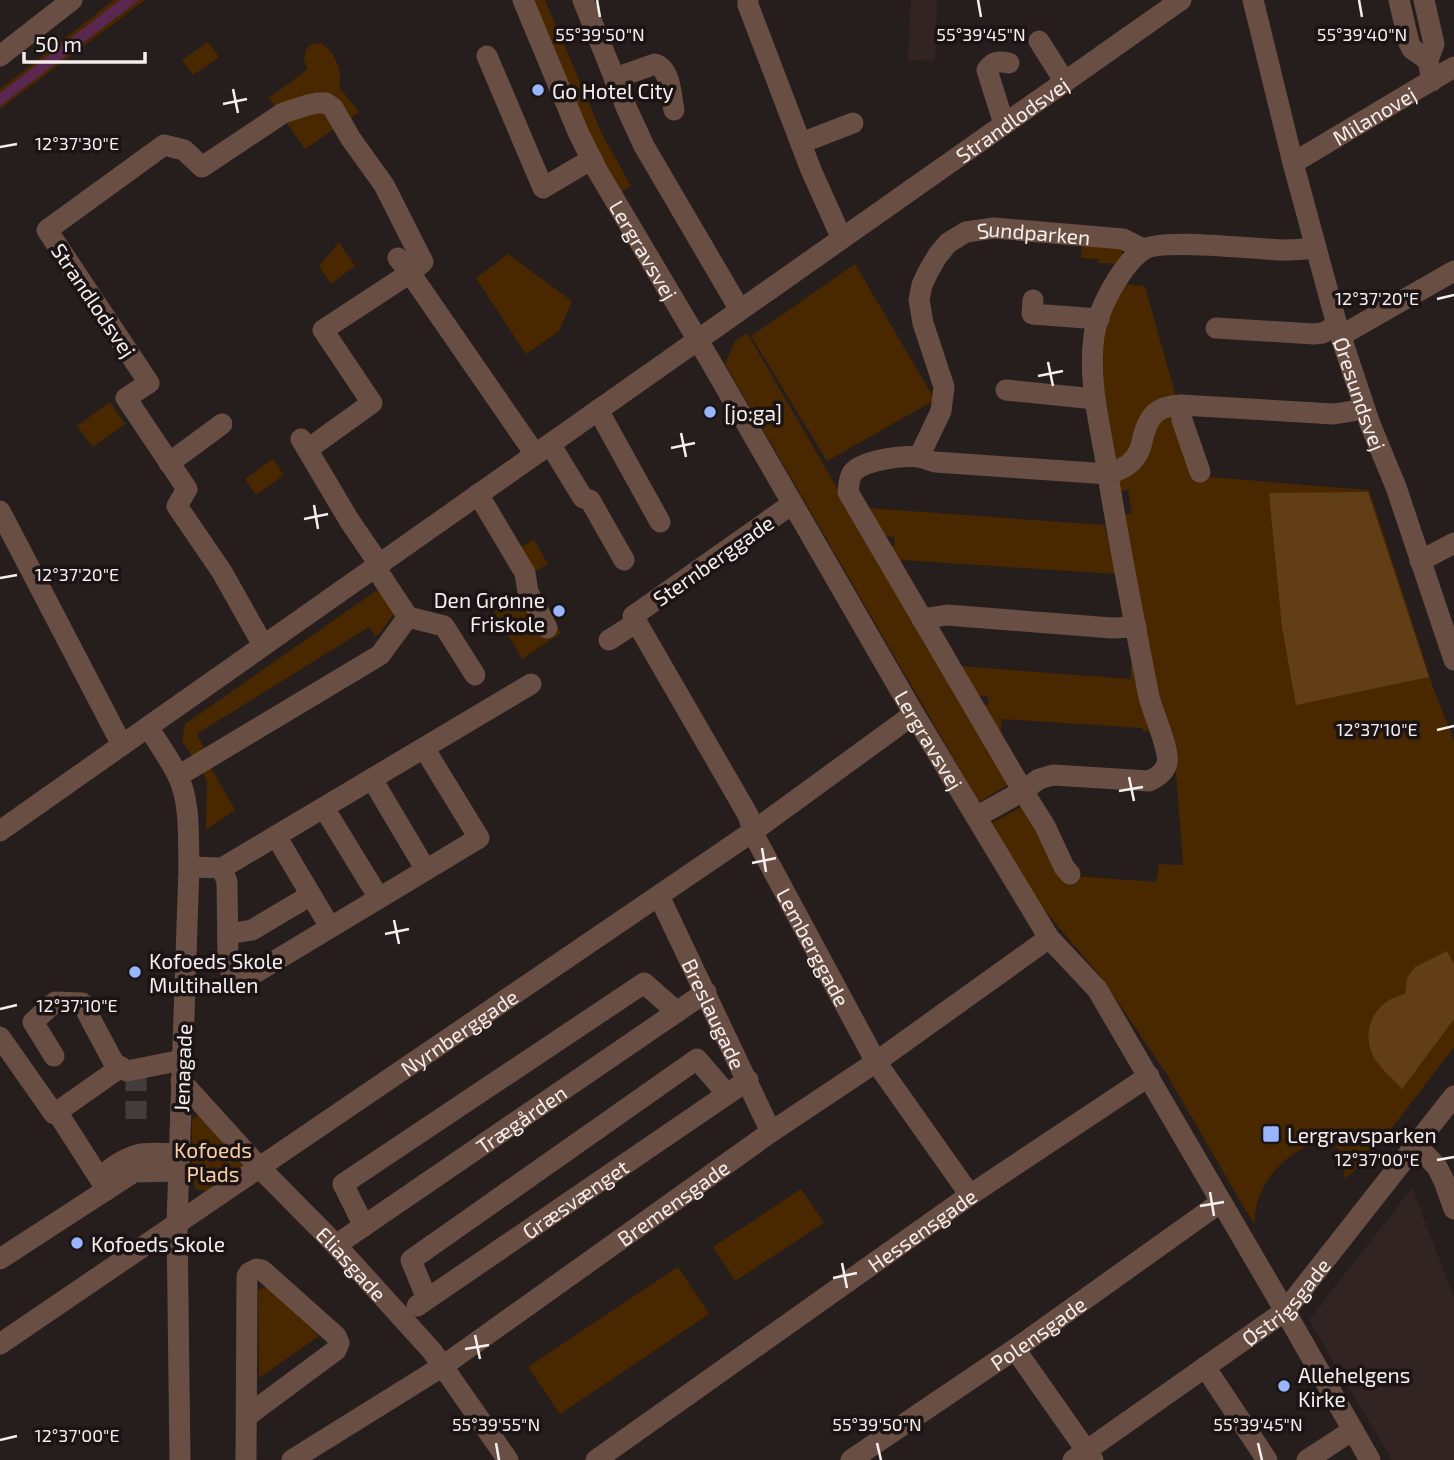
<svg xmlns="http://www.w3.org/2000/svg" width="1454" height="1460" viewBox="0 0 1454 1460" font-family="'Exo 2',sans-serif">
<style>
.built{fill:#332424}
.green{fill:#492800}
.forest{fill:#623e16}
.water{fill:#592750}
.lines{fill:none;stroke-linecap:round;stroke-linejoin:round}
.minor-tunnel{stroke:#453c3c;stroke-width:21;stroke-dasharray:21 10;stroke-linecap:butt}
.minor{stroke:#694e43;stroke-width:21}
.ticks{fill:none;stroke:#f4eeee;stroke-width:2.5}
.poi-dot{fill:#97b6fd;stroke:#1c1414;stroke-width:2.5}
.labels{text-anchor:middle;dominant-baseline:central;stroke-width:7;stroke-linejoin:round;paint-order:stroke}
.poi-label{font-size:21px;fill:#f4eeee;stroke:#1c1414;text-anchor:start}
.street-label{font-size:21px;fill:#f4eeee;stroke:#1c1414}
.park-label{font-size:21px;fill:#facfa6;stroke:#1c1414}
.ticks-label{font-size:18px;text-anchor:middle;fill:#f4eeee;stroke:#1c1414;stroke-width:7;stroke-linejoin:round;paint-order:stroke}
</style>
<rect width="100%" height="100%" fill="#261d1d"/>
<!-- built -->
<g class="built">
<path d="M 911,0 L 937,0 L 935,61 L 908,60 Z"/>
<path d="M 1412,1188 L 1454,1297 L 1454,1460 L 1392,1460 L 1309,1320 Z"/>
</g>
<!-- green -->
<g class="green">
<path d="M 114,0 L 145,0 L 0,109 L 0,89 Z"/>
<path d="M 531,0 L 545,0 L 602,134 L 631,186 L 619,193 L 575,114 Z"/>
<path d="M 208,42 L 219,57 L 193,75 L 182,60 Z"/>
<path d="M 320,43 C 334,49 344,73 339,87 L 359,112 L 305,149 L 269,98 L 308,69 L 304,60 L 306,49 L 312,44 Z"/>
<path d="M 339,242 L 355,266 L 331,284 L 319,266 Z"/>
<path d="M 1082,243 L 1121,249 L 1123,256 L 1118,264 L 1099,263 L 1099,259 L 1081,258 Z"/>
<path d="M 508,254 L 572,301 L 559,331 L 526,354 L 476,278 Z"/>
<path d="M 855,264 L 935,400 L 827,461 L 751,336 Z"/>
<path d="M 1123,284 L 1145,286 L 1198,476 L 1369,490 L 1434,690 L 1454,740 L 1454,1047 L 1369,1158 L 1344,1179 C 1351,1102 1249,1164 1255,1224 L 1243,1206 L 1166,1073 L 1101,977 L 1035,899 L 992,823 L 1023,806 L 1062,875 L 1156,882 L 1159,864 L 1183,865 L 1175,759 L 1154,692 L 1122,515 L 1132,513 L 1128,490 L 1118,491 L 1096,374 L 1098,339 Z"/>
<path d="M 747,333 L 1009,784 L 979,802 L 725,364 L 735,341 Z"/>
<path d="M 110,402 L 125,424 L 93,447 L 77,426 Z"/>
<path d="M 273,459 L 284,475 L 256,495 L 245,479 Z"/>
<path d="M 867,508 L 1105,525 L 1106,535 L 1112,536 L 1115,574 L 901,560 L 900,569 L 887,546 L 894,546 L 895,537 L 881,536 Z"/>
<path d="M 534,540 L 548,564 L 528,575 L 514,551 Z"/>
<path d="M 380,588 L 394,609 L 392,612 L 394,614 L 379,634 L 375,636 L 369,627 L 197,734 L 204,748 L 192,756 L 182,741 L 185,724 Z"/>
<path d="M 535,588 L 561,633 L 522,659 L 494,611 Z"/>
<path d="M 1132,661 L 1152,730 L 1143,732 L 1143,728 L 1002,719 L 1000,738 L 980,705 L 988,705 L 989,701 L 987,696 L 974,696 L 958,666 L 1130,679 Z"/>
<path d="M 210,766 L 235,810 L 206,830 L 207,782 L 202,771 Z"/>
<path d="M 199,1115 L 244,1166 L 206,1191 L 196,1189 L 192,1181 L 192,1119 Z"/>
<path d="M 801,1189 L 824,1223 L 735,1281 L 713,1247 Z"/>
<path d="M 678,1267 L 709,1314 L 560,1414 L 528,1367 Z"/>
<path d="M 267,1286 L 319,1336 L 259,1378 L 258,1290 Z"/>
</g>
<!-- forest -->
<g class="forest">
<path d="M 1368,492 L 1429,677 L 1296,705 L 1282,627 L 1269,493 Z"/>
<path d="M 1447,951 L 1454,964 L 1454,1019 L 1402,1089 C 1394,1080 1378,1066 1373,1056 C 1360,1028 1376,1000 1405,994 L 1407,978 L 1415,967 Z"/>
</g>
<!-- water -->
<path class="water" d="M 120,0 L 139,0 L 0,106 L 0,93 Z"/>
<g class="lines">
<!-- minor-tunnel -->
<path class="minor-tunnel" d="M 136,1070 L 136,1119"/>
<!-- minor -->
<g class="minor">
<path id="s1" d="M 523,0 L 578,132 L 597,170 L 712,364 L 914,714 L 1049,938 L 1097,989 L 1285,1311 L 1370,1460"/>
<path d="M 583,0 L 627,109 L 644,146 L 740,310"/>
<path d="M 748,0 L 748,5 L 811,170 L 842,239"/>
<path id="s2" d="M 1253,0 L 1293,163 L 1337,325 L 1370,424 L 1396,487 L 1454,660"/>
<path d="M 1399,0 L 1409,43 L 1412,49 L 1428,60"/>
<path d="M 1424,0 L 1434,44 L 1428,60 L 1432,81"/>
<path d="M 1039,41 L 1065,82"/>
<path d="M 0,56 L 72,0"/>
<path d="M 487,56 L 543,188 L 592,159"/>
<path d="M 615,81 L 624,75 L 655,64 C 671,69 671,96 674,110"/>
<path d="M 1004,124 L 987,70 C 993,61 999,61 1009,63"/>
<path d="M 801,143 L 853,123"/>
<path id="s3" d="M 1293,163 L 1454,67"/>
<path d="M 1033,300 L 1032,314 L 1099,319"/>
<path d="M 1216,328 L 1314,334 L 1323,333 L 1337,325"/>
<path d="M 1342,335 L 1454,271"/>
<path d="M 1006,390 L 1095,399"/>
<path d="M 1181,405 L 1182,420 L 1200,472"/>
<path d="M 598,410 L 660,522"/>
<path d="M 301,439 L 349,520 L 379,564"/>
<path d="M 550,444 L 583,498 L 590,500 L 624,560"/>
<path d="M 308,449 L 372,403 L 323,330 L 410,273 L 398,258"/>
<path id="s4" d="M 919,457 L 941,411 L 944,387 L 923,323 L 919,300 L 922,285 L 928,272 L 938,255 L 948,243 L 966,232 L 994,228 L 1123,239 L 1143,249"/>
<path d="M 169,463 L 222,424"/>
<path d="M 478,494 L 525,573 L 528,592 L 547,628"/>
<path id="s5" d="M 792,504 L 633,616 L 748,815 L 755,837 L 876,1062 L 970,1195"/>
<path d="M 0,511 L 122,745"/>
<path d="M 1420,561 L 1454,543"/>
<path d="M 375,567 L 408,617 L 444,626 L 475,675"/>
<path d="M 922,619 L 947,615 L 1112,628 L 1136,627"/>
<path d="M 609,640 L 637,622"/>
<path d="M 263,645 L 222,572 L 177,506 L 187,489 L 126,398 L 149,383 L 47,230 L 164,145 L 184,150 L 202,167 L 283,113 L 308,105 L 317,103 L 326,103 L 333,108 L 351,139 L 384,185 L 423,262 L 410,273 L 535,454"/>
<path d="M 148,727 C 158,743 169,758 177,774 C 191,802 188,837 189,867 L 177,1223 L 180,1460"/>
<path d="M 178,776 L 380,655 L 408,617"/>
<path d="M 372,779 L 426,870"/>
<path d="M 324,808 L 379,898"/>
<path d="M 976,817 L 1023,791 L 1039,779 L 1053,775 L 1149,781 C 1158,777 1165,772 1167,763 C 1170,750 1153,713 1149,697 C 1134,619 1118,541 1106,462 C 1099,421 1088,379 1094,336 C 1097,311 1121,265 1143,250 C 1161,237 1257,250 1284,250 C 1295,250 1306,249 1316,248"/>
<path id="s6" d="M 0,831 L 1181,0"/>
<path d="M 276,836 L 330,927"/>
<path d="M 189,867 L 222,868 L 531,684"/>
<path d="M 222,868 L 227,882 L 228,963 L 235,985 L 479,838 L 424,748"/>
<path d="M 1070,874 L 1064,867 L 1045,826 L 1023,791 L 848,492 C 849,485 849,476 854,471 C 866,460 903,455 919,457 C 924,458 930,461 935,462 L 1108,474 C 1120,470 1132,465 1138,453 C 1141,448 1142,442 1143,437 C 1149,415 1157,406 1181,405 L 1334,414 L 1365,409"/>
<path id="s7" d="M 659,896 L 771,1132"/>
<path d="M 228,934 L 252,930 L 311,895"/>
<path d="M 0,1037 L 54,1114 L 121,1067"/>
<path d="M 54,1056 L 33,1022 L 55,1002 L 82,1003 L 114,1063 L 127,1071 L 182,1060"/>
<path id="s8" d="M 181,1081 L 259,1167 L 336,1245 L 432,1351 L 508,1460"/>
<path d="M 57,1112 L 107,1190"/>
<path d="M 1416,1144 L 1437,1167 L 1444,1181 L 1454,1209"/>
<path d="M 110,1169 C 138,1149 146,1153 179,1154"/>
<path d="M 364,1226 L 343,1184 L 644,983 L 677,1012"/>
<path id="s9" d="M 336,1245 L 706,992"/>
<path d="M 0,1259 L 134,1172 L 179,1171"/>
<path d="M 427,1299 L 411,1260 L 697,1059 L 727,1094"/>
<path id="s10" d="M 417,1306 L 748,1080"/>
<path id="s11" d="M 0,1344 L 752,832 L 914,714"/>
<path d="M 1015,1349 L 1093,1460"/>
<path d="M 1205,1367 L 1267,1460"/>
<path d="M 246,1460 L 247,1276 L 249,1273 L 257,1269 L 262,1270 L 336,1336 L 339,1343 L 336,1350 L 247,1416"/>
<path id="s12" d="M 292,1460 L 443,1366 L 771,1132 L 876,1062 L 1049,938"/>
<path id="s13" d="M 596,1460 L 970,1195 L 1149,1076"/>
<path id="s14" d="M 851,1460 L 1015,1349 L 1221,1202"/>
<path id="s15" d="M 1073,1460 L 1285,1311 L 1454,1096"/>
<path d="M 1307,1460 L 1353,1430"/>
</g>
</g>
<!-- ticks -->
<path class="ticks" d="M 597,0 L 600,17M 978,0 L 981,17M 1359,0 L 1362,17M 233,89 L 238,113M 223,104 L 247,99M 0,147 L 17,144M 1437,299 L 1454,295M 1048,362 L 1053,386M 1038,376 L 1063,371M 681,433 L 686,457M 671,448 L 695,443M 314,505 L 318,529M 304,519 L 328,514M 0,578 L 17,575M 1437,730 L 1454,726M 1129,777 L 1134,801M 1119,791 L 1143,787M 762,848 L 766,872M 752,863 L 776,858M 394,920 L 399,944M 385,934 L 409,929M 0,1009 L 17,1005M 1437,1160 L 1454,1157M 1210,1192 L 1214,1216M 1200,1206 L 1224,1202M 842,1263 L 847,1288M 833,1278 L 857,1273M 475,1335 L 480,1359M 465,1349 L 489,1345M 0,1440 L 17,1436M 496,1443 L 499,1460M 877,1443 L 881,1460M 1258,1443 L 1262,1460"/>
<!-- markers -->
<g class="poi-dot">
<circle cx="538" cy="90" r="7"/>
<circle cx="710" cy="412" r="7"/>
<circle cx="559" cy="611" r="7"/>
<circle cx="135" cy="972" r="7"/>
<rect x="1262" y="1125" width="18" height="18" rx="3.5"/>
<circle cx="77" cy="1243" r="7"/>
<circle cx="1284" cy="1386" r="7"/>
</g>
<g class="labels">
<!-- poi labels -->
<g class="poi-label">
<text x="552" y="90">Go Hotel City</text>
<text x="724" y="412">[jo:ga]</text>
<text x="545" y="599" text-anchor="end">Den Grønne<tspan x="545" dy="24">Friskole</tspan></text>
<text x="149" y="960">Kofoeds Skole<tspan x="149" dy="24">Multihallen</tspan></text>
<text x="1287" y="1134">Lergravsparken</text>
<text x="91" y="1243">Kofoeds Skole</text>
<text x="1298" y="1374">Allehelgens<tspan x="1298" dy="24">Kirke</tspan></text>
</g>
<!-- street labels -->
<g class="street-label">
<text stroke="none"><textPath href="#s3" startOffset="94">Milanovej</textPath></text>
<text stroke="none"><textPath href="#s6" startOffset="1237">Strandlodsvej</textPath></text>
<text stroke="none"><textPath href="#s4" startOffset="320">Sundparken</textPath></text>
<text stroke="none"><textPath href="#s1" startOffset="278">Lergravsvej</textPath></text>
<text transform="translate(94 300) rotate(56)">Strandlodsvej</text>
<text stroke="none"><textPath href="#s2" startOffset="408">Øresundsvej</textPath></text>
<text transform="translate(713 560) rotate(-35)">Sternberggade</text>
<text stroke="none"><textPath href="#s1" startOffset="845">Lergravsvej</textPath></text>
<text stroke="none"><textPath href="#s5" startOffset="572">Lemberggade</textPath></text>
<text stroke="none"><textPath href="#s7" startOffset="130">Breslaugade</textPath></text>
<text stroke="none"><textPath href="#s11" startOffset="555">Nyrnberggade</textPath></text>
<text transform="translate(182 1068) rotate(-88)">Jenagade</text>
<text stroke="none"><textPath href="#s9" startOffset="224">Trægården</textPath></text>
<text stroke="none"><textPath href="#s10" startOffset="191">Græsvænget</textPath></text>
<text stroke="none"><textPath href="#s12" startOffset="460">Bremensgade</textPath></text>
<text stroke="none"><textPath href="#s13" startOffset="399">Hessensgade</textPath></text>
<text stroke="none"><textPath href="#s8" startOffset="250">Eliasgade</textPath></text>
<text stroke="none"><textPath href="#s15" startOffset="266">Østrigsgade</textPath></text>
<text stroke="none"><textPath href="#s14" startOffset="226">Polensgade</textPath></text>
</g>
<!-- park labels -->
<g class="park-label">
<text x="213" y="1149">Kofoeds<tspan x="213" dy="24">Plads</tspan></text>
</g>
</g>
<g class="ticks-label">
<text x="600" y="41">55°39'50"N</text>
<text x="981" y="41">55°39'45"N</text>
<text x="1362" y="41">55°39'40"N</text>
<text x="77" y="150">12°37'30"E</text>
<text x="1377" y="305">12°37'20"E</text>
<text x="77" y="581">12°37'20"E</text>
<text x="1377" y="736">12°37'10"E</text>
<text x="77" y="1012">12°37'10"E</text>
<text x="1377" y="1166">12°37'00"E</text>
<text x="496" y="1431">55°39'55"N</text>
<text x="877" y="1431">55°39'50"N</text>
<text x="1258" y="1431">55°39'45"N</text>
<text x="77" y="1442">12°37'00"E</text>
</g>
<!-- scale -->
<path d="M24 52v10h121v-10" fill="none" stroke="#f4eeee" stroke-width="3.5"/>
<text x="35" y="52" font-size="21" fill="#f4eeee" stroke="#1c1414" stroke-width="5" paint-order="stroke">50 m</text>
</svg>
